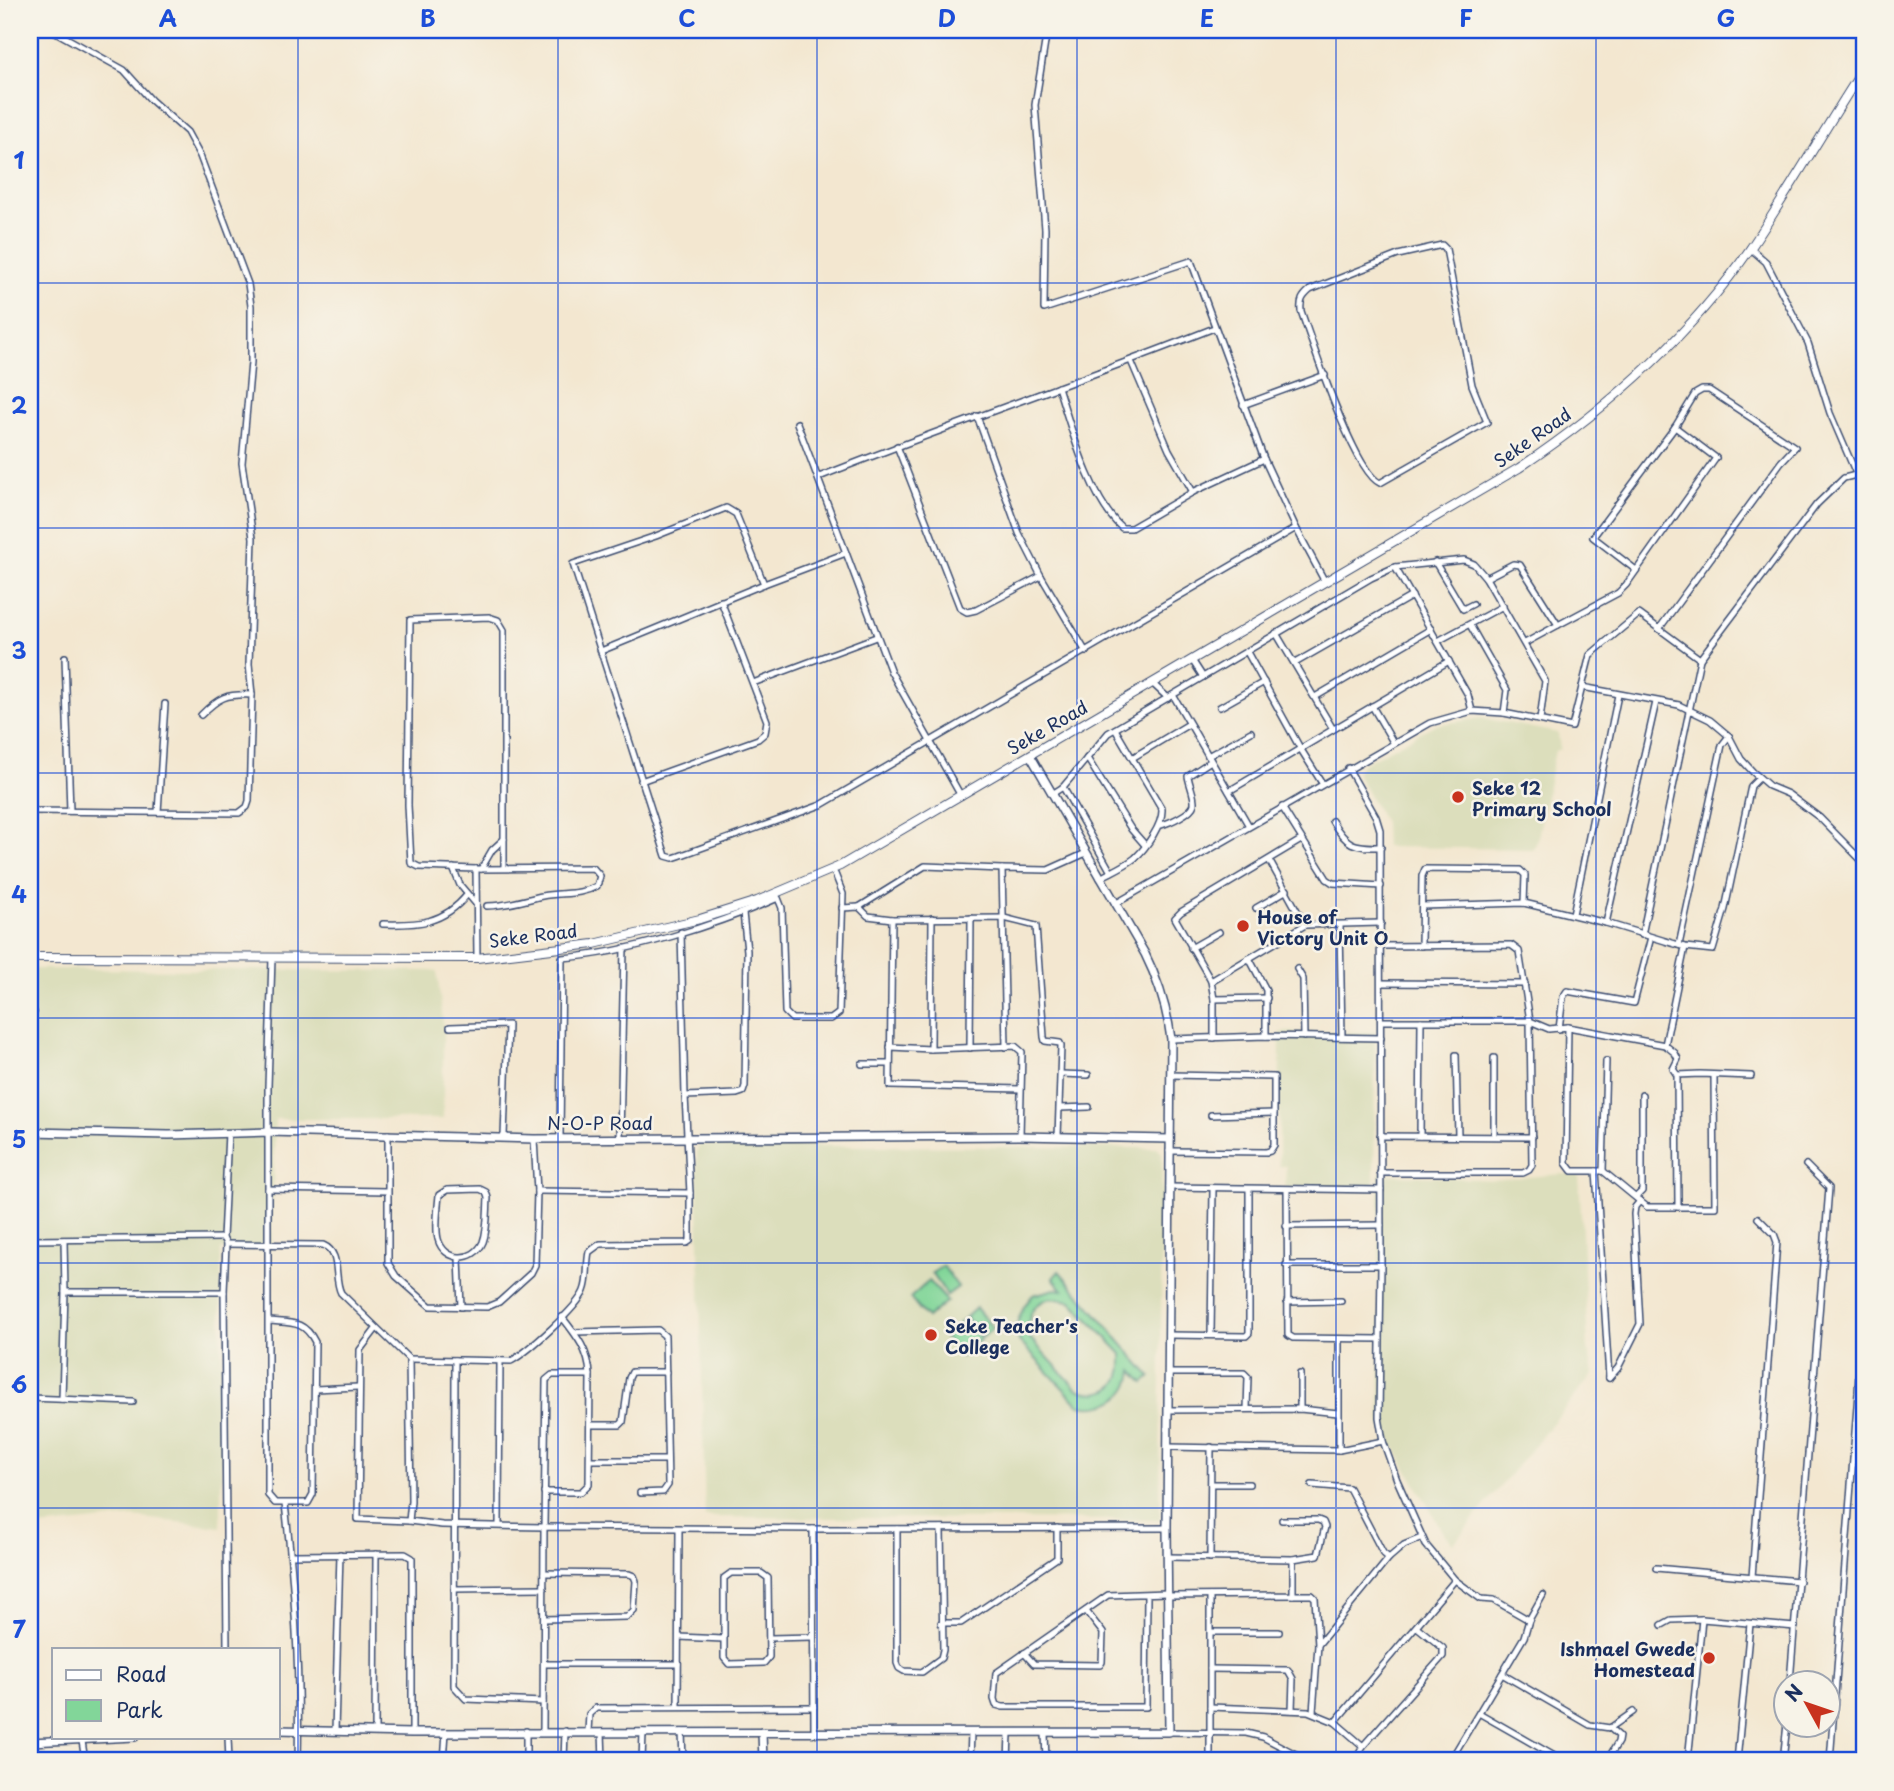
<svg xmlns="http://www.w3.org/2000/svg" width="1894" height="1791" viewBox="0 0 1894 1791" font-family="'Playpen Sans',sans-serif">
<style>
.built{fill:#dcdebc}
.green{fill:#82d699;stroke:#4e827c;stroke-width:2;fill-rule:evenodd}
.lines{fill:none;stroke-linecap:round;stroke-linejoin:round}
.street-casing{stroke:#3b4b6f;stroke-width:8}
.secondary-casing{stroke:#3b4b6f;stroke-width:10}
.primary-casing{stroke:#3b4b6f;stroke-width:10}
.street{stroke:#fff;stroke-width:5}
.secondary{stroke:#fff;stroke-width:7}
.primary{stroke:#fff;stroke-width:8}
.grid{fill:none;stroke:#1d4ed8;stroke-width:2;stroke-opacity:0.55}
.poi-dot{fill:#c8321e;stroke:#f7f3e8;stroke-width:2.5}
.labels{text-anchor:middle;dominant-baseline:central;stroke-width:5;stroke-linejoin:round;paint-order:stroke}
.street-label{font-size:18px;fill:#1b2f5e;stroke:#f7f3e8}
.poi-label{font-size:18px;font-weight:bold;fill:#1b2f5e;stroke:#f7f3e8;text-anchor:start}
.neatline{fill:none;stroke:#1d4ed8;stroke-width:2.5}
.grid-label{font-size:23px;text-anchor:middle;font-weight:bold;fill:#1d4ed8}
</style>
<rect width="100%" height="100%" fill="#f7f3e8"/>
<filter id="ink" filterUnits="userSpaceOnUse"><feTurbulence type="fractalNoise" baseFrequency=".0143" numOctaves="2"/><feDisplacementMap in="SourceGraphic" scale="14" xChannelSelector="R" yChannelSelector="G"/><feConvolveMatrix kernelMatrix="1 2 1 2 8 2 1 2 1" color-interpolation-filters="sRGB"/></filter>
<filter id="wash" filterUnits="userSpaceOnUse"><feTurbulence type="fractalNoise" baseFrequency=".00686" numOctaves="4" result="noise"/><feDisplacementMap in="SourceGraphic" scale="28" xChannelSelector="R" yChannelSelector="G"/><feGaussianBlur stdDeviation="1.57" result="paint"/><feColorMatrix in="noise" values="0 0 0 0 0 0 0 0 0 0 0 0 0 0 0 0 0 1.4 0 .05"/><feComposite in="paint" operator="in"/></filter>
<g filter="url(#wash)">
<rect width="100%" height="100%" fill="#f3e7d0"/>
<!-- built -->
<g class="built">
<path d="M 1482,718 L 1558,733 L 1560,749 L 1555,751 L 1537,842 L 1533,849 L 1385,847 L 1384,822 L 1356,772 L 1363,764 L 1434,725 Z"/>
<path d="M 30,969 L 437,971 L 443,1023 L 443,1119 L 275,1119 L 271,1249 L 221,1250 L 221,1527 L 134,1517 L 30,1528 Z"/>
<path d="M 1280,1032 L 1375,1032 L 1374,1188 L 1285,1187 L 1286,1166 L 1279,1166 Z"/>
<path d="M 699,1145 L 1157,1148 L 1162,1153 L 1160,1520 L 705,1517 L 697,1152 Z"/>
<path d="M 1379,1174 L 1493,1180 L 1562,1174 L 1579,1175 L 1588,1349 L 1593,1374 L 1453,1544 L 1443,1532 L 1380,1422 Z"/>
</g>
<!-- green -->
<g class="green">
<path d="M 943,1266 L 958,1287 L 947,1295 L 932,1273 Z"/>
<path d="M 1059,1271 L 1151,1377 L 1144,1383 L 1133,1371 C 1130,1398 1106,1410 1079,1405 L 1019,1341 L 1016,1326 L 1024,1306 L 1033,1295 L 1055,1289 L 1063,1290 L 1053,1278 ZM 1050,1298 L 1071,1301 L 1122,1354 C 1122,1363 1123,1373 1117,1382 C 1109,1395 1089,1395 1076,1388 L 1029,1337 C 1026,1318 1032,1304 1050,1298 Z"/>
<path d="M 929,1281 L 947,1301 L 927,1318 L 910,1298 Z"/>
<path d="M 976,1308 L 993,1328 L 983,1337 L 966,1317 Z"/>
<path d="M 964,1319 L 981,1339 L 961,1357 L 944,1337 Z"/>
</g>
</g>
<g filter="url(#ink)">
<g class="lines">
<!-- street casing -->
<g class="street-casing">
<g id="street">
<path d="M 1047,30 L 1035,105 L 1045,229 L 1044,309 L 1191,261 L 1264,459 L 1296,528 L 1325,582"/>
<path d="M 1442,245 L 1446,249 L 1472,385 L 1487,422 L 1380,483 C 1354,472 1312,342 1301,311 C 1300,301 1302,297 1310,290 L 1398,255 Z"/>
<path d="M 1750,248 L 1766,262 L 1808,343 L 1830,413 L 1864,492"/>
<path d="M 1131,361 L 1169,450 L 1193,492"/>
<path d="M 1058,387 C 1071,427 1090,500 1122,528 L 1131,528 L 1193,492 L 1264,459"/>
<path d="M 1243,405 L 1325,375"/>
<path d="M 977,416 L 1019,533 L 1041,576 L 1086,652"/>
<path d="M 797,423 L 891,672 L 961,796"/>
<path d="M 897,446 L 960,608 L 967,612 L 976,610 L 1041,576"/>
<path d="M 819,477 C 950,425 1083,380 1214,328"/>
<path d="M 846,553 L 764,584 L 736,514 L 726,508 L 656,536 L 573,564 L 666,856 L 673,858 L 679,856 L 821,805 L 1296,528"/>
<path d="M 1435,562 L 1463,609 L 1473,604"/>
<path d="M 1395,567 L 1468,695 L 1472,711"/>
<path d="M 1636,570 L 1593,537 L 1675,427 L 1695,394 L 1702,390 L 1709,390 L 1795,447 L 1781,462 L 1659,629"/>
<path d="M 1486,578 L 1513,564 L 1520,565 L 1558,625 L 1525,643"/>
<path d="M 1470,625 L 1507,690 L 1504,713"/>
<path d="M 1558,625 L 1618,593 L 1626,585 L 1716,458 L 1675,427"/>
<path d="M 1276,633 L 1333,729"/>
<path d="M 1438,641 L 1503,606"/>
<path d="M 601,651 L 764,584"/>
<path d="M 1247,652 L 1300,748 L 1322,783"/>
<path d="M 65,657 L 70,811"/>
<path d="M 1700,659 L 1817,504 L 1844,478 L 1856,475"/>
<path d="M 1192,660 L 1203,677"/>
<path d="M 1295,663 L 1412,596"/>
<path d="M 753,683 L 876,637"/>
<path d="M 1152,683 L 1168,698"/>
<path d="M 1582,687 L 1679,705 L 1710,720 L 1729,736 L 1741,759 L 1753,772 L 1769,786 L 1788,794 L 1820,818 L 1864,863"/>
<path d="M 1173,695 L 1249,826"/>
<path d="M 1315,697 L 1431,629"/>
<path d="M 1372,706 L 1393,742"/>
<path d="M 1220,707 L 1264,682"/>
<path d="M 201,715 C 219,697 226,694 252,695"/>
<path d="M 1208,756 L 1251,732"/>
<path d="M 1087,758 L 1131,829 L 1145,845"/>
<path d="M 1132,758 L 1189,724"/>
<path d="M 1348,768 L 1376,817 L 1380,830 L 1381,1265 L 1379,1417 L 1383,1441 L 1397,1480 L 1426,1545 L 1455,1580 L 1481,1599 L 1494,1600 L 1529,1620"/>
<path d="M 641,781 L 758,739 L 765,733 L 767,721 L 721,601"/>
<path d="M 1063,787 L 1111,872"/>
<path d="M 1229,791 L 1449,661"/>
<path d="M 1052,794 L 1063,787 L 1108,733 L 1371,578 L 1395,567 L 1464,560 L 1474,564 L 1486,578 L 1545,681 L 1540,720"/>
<path d="M 1282,807 L 1327,879 L 1333,883 L 1381,886"/>
<path d="M 30,811 L 239,813 L 247,807 L 249,801 L 252,695 L 249,664 L 253,538 L 242,463 L 251,362 L 251,306 L 248,284 L 200,156 L 187,132 L 151,100 L 124,70 L 52,30"/>
<path d="M 158,812 L 165,704"/>
<path d="M 1332,821 C 1347,846 1353,847 1381,847"/>
<path d="M 1161,825 C 1169,823 1192,813 1194,804 C 1195,796 1189,784 1188,776 L 1211,761"/>
<path d="M 1269,860 L 1305,925"/>
<path d="M 453,868 L 460,885 L 476,904"/>
<path d="M 476,869 L 477,958"/>
<path d="M 481,869 L 492,850 L 504,839"/>
<path d="M 1100,878 C 1111,872 1125,866 1135,858 C 1146,848 1163,824 1162,809 L 1115,729"/>
<path d="M 1115,904 L 1430,723 L 1472,711 L 1504,713 L 1572,727 L 1590,655 L 1639,614 L 1700,659 L 1642,935"/>
<path d="M 487,906 C 507,906 524,900 542,896 C 561,892 579,896 597,886 L 600,876 L 593,868 L 476,869 L 419,867 L 411,863 L 408,805 L 410,620 L 489,617 L 498,620 L 504,630 L 504,867"/>
<path d="M 1422,906 L 1524,903 L 1606,923 L 1685,947 L 1713,950 L 1725,909 L 1751,786 L 1759,778"/>
<path d="M 859,907 L 925,866 L 1002,869"/>
<path d="M 842,908 L 859,907 L 868,916 L 892,919 L 1004,918 L 1036,926 L 1044,1037 L 1045,1041 L 1060,1043 L 1061,1046 L 1058,1137"/>
<path d="M 1256,908 L 1287,890"/>
<path d="M 1573,914 L 1618,695"/>
<path d="M 892,919 L 890,1086 L 1021,1089"/>
<path d="M 1606,923 L 1656,702"/>
<path d="M 383,924 C 418,925 443,924 467,895"/>
<path d="M 1340,925 L 1342,1037"/>
<path d="M 1679,945 L 1722,745 L 1729,736"/>
<path d="M 1381,946 L 1511,945 L 1519,951 L 1530,1021 L 1549,1029 L 1568,1027 L 1566,1163 L 1572,1171 L 1603,1171 L 1647,1207 L 1715,1207 L 1714,1076"/>
<path d="M 1421,946 L 1422,876 L 1425,869 L 1520,870 L 1525,875 L 1524,903"/>
<path d="M 1191,948 L 1219,932"/>
<path d="M 1249,958 L 1266,990 L 1266,1036"/>
<path d="M 1297,969 L 1303,979 L 1304,1037"/>
<path d="M 1211,981 L 1305,925 L 1381,923"/>
<path d="M 1381,983 L 1525,984"/>
<path d="M 1214,999 L 1267,998"/>
<path d="M 30,1014 L 34,1012"/>
<path d="M 450,1027 L 508,1025 L 504,1136"/>
<path d="M 1568,1027 L 1665,1045 L 1675,1053 L 1678,1059 L 1673,1069 L 1677,1075 L 1678,1207"/>
<path d="M 1559,1029 L 1563,997 L 1567,991 L 1634,1003 L 1651,937"/>
<path d="M 1214,1038 L 1214,999 L 1211,981 L 1175,918 L 1181,912 L 1301,840"/>
<path d="M 1171,1039 L 1266,1036 L 1381,1038"/>
<path d="M 1665,1045 L 1685,947"/>
<path d="M 890,1047 L 931,1049 L 1015,1046 L 1022,1052 L 1020,1136"/>
<path d="M 1006,1047 L 1002,869 L 1048,870 L 1086,853"/>
<path d="M 970,1048 L 971,918"/>
<path d="M 931,1049 L 932,918"/>
<path d="M 1456,1055 L 1458,1136"/>
<path d="M 862,1064 L 889,1064"/>
<path d="M 1061,1074 L 1088,1075"/>
<path d="M 1677,1075 L 1700,1074 L 1751,1076"/>
<path d="M 685,1096 L 737,1094 L 743,1092 L 745,1086 L 747,951 L 743,913"/>
<path d="M 1060,1108 L 1089,1107"/>
<path d="M 1211,1115 L 1274,1113"/>
<path d="M 388,1134 L 388,1263 L 396,1276 L 430,1306 L 487,1307 L 499,1302 L 531,1273 L 535,1265 L 537,1191 L 534,1139"/>
<path d="M 1380,1136 L 1532,1137"/>
<path d="M 1420,1136 L 1421,1021"/>
<path d="M 1494,1136 L 1494,1058"/>
<path d="M 560,1138 L 562,958 C 630,953 716,925 778,898 L 782,908 L 785,1012 L 792,1019 L 831,1019 L 839,1013 L 843,894 L 835,874"/>
<path d="M 620,1138 L 624,948"/>
<path d="M 1169,1151 L 1266,1152 L 1270,1151 L 1274,1145 L 1274,1077 L 1170,1075"/>
<path d="M 1596,1171 L 1609,1378"/>
<path d="M 1603,1171 L 1606,1061"/>
<path d="M 1380,1173 L 1523,1173 L 1529,1170 L 1532,1165 L 1530,1021 L 1381,1021"/>
<path d="M 1169,1187 L 1381,1190"/>
<path d="M 268,1189 L 387,1191"/>
<path d="M 480,1189 L 486,1192 L 488,1198 C 487,1212 488,1229 483,1242 C 474,1263 444,1262 438,1239 C 435,1227 438,1207 439,1195 L 447,1190 Z"/>
<path d="M 1287,1190 L 1288,1335 L 1293,1338 L 1380,1339"/>
<path d="M 537,1191 L 690,1193"/>
<path d="M 1636,1197 L 1642,1191 L 1642,1095"/>
<path d="M 1286,1226 L 1381,1225"/>
<path d="M 30,1240 L 223,1238"/>
<path d="M 64,1240 L 65,1292"/>
<path d="M 226,1244 L 323,1245 C 342,1253 333,1278 341,1293 L 409,1359 L 411,1501 L 409,1521 L 442,1525 L 544,1527 L 546,1380 L 552,1375 L 590,1375 C 589,1351 577,1336 562,1317"/>
<path d="M 459,1258 L 461,1307"/>
<path d="M 1286,1265 L 1381,1265"/>
<path d="M 1287,1302 L 1341,1301"/>
<path d="M 269,1321 C 291,1323 304,1320 315,1342 L 313,1494 L 308,1503 L 275,1503 L 268,1495 L 268,1087 L 272,958"/>
<path d="M 376,1329 L 360,1350 L 358,1519 L 409,1521"/>
<path d="M 574,1332 L 658,1330 L 665,1336 L 668,1485 L 663,1492 L 640,1493"/>
<path d="M 1168,1335 L 1246,1336 L 1249,1333 L 1249,1190"/>
<path d="M 1211,1335 L 1213,1189"/>
<path d="M 409,1359 L 511,1361 C 528,1352 577,1308 584,1291 C 589,1279 586,1265 589,1252 L 600,1244 L 687,1243 L 690,1241 L 690,1193 L 685,1096 L 681,932"/>
<path d="M 455,1360 L 454,1686 L 466,1699 L 543,1702"/>
<path d="M 1169,1373 L 1244,1373 L 1248,1377 L 1247,1409"/>
<path d="M 1300,1374 L 1300,1409"/>
<path d="M 1609,1378 L 1618,1368 L 1640,1324 L 1634,1214 L 1635,1207 L 1640,1201"/>
<path d="M 315,1389 L 358,1387"/>
<path d="M 30,1398 L 133,1402"/>
<path d="M 62,1399 L 65,1292 L 224,1292"/>
<path d="M 1168,1410 L 1300,1409 L 1338,1413"/>
<path d="M 590,1425 L 620,1425 L 623,1422 L 629,1378 L 632,1372 L 666,1372"/>
<path d="M 1168,1447 L 1339,1450 L 1339,1339"/>
<path d="M 1339,1450 L 1383,1441"/>
<path d="M 591,1460 L 666,1460"/>
<path d="M 1211,1484 L 1249,1484"/>
<path d="M 1312,1485 L 1349,1488 L 1383,1553 L 1389,1558 L 1404,1545 L 1421,1538"/>
<path d="M 544,1492 L 581,1492 L 589,1484 L 590,1375"/>
<path d="M 285,1504 C 295,1589 300,1675 298,1761"/>
<path d="M 499,1525 L 500,1361"/>
<path d="M 813,1529 L 814,1732"/>
<path d="M 897,1529 L 897,1663 L 899,1668 L 904,1671 L 922,1672 L 941,1658 L 943,1650 L 941,1529"/>
<path d="M 291,1555 L 405,1554 L 412,1558 L 412,1733"/>
<path d="M 1168,1557 L 1293,1559 L 1318,1555 L 1325,1527 L 1323,1522 L 1318,1520 L 1282,1520"/>
<path d="M 1210,1558 L 1211,1447"/>
<path d="M 1656,1568 L 1799,1581"/>
<path d="M 761,1573 L 768,1578 L 769,1657 L 764,1663 L 729,1664 L 724,1658 L 724,1578 L 731,1573 Z"/>
<path d="M 1752,1577 L 1777,1242 L 1774,1234 L 1758,1218"/>
<path d="M 454,1589 L 544,1588"/>
<path d="M 1147,1594 L 1146,1707 L 1003,1707 L 996,1705 L 994,1699 L 996,1673 L 1108,1595 L 1167,1593"/>
<path d="M 1293,1595 L 1312,1595 L 1315,1598 L 1318,1645"/>
<path d="M 1167,1596 L 1293,1595 L 1293,1559"/>
<path d="M 544,1619 L 627,1617 L 634,1610 L 636,1581 L 634,1576 L 629,1574 L 544,1573"/>
<path d="M 941,1623 L 961,1623 L 1057,1558 L 1057,1528"/>
<path d="M 1662,1625 L 1671,1620 L 1702,1619 L 1795,1627"/>
<path d="M 1211,1632 L 1279,1632"/>
<path d="M 679,1637 L 723,1639"/>
<path d="M 770,1638 L 813,1637"/>
<path d="M 227,1649 L 224,1292 L 226,1244 L 223,1238 L 228,1133"/>
<path d="M 1024,1653 L 1034,1664 L 1100,1665 L 1102,1662 L 1103,1633 L 1086,1611"/>
<path d="M 544,1664 L 678,1664"/>
<path d="M 1210,1669 L 1288,1670 L 1293,1679 L 1292,1710"/>
<path d="M 1502,1674 L 1590,1725 L 1610,1728 L 1633,1712"/>
<path d="M 1790,1682 L 1829,1188 L 1806,1165"/>
<path d="M 678,1706 L 679,1529"/>
<path d="M 1210,1707 L 1308,1711 L 1335,1722"/>
<path d="M 1313,1712 L 1318,1645 L 1389,1558"/>
<path d="M 1479,1713 L 1563,1761"/>
<path d="M 335,1731 L 340,1554"/>
<path d="M 526,1731 L 526,1761"/>
<path d="M 375,1732 L 376,1554"/>
<path d="M 543,1732 L 544,1527 L 813,1529 L 1167,1528"/>
<path d="M 588,1732 L 589,1714 L 596,1708 L 814,1707"/>
<path d="M 602,1732 L 603,1761"/>
<path d="M 682,1732 L 683,1761"/>
<path d="M 1169,1732 L 1246,1733 L 1263,1737 L 1309,1761"/>
<path d="M 1045,1733 L 1046,1761"/>
<path d="M 228,1737 L 229,1761"/>
<path d="M 82,1741 L 85,1761"/>
<path d="M 1363,1746 L 1335,1722 L 1455,1580"/>
<path d="M 1456,1753 L 1469,1761"/>
<path d="M 1689,1756 L 1734,1761"/>
<path d="M 444,1761 L 446,1732"/>
<path d="M 564,1761 L 565,1731"/>
<path d="M 642,1761 L 643,1732"/>
<path d="M 970,1761 L 971,1733"/>
<path d="M 1008,1761 L 1009,1734"/>
<path d="M 1210,1761 L 1210,1596"/>
<path d="M 1354,1761 L 1363,1746 L 1443,1656 L 1443,1648 L 1417,1627"/>
<path d="M 1450,1761 L 1524,1637 L 1529,1620 L 1543,1595"/>
<path d="M 1607,1761 L 1618,1742 L 1619,1736 L 1610,1728"/>
<path d="M 1688,1761 L 1702,1619"/>
<path d="M 1737,1761 L 1750,1624"/>
<path d="M 1783,1761 L 1787,1724"/>
<path d="M 1830,1761 L 1858,1393 L 1864,1276"/>
</g>
</g>
<!-- secondary casing -->
<g class="secondary-casing">
<g id="secondary">
<path d="M 30,1132 L 169,1135 L 269,1132 L 534,1139 L 1020,1136 L 1170,1139"/>
<path d="M 278,1730 L 412,1733 L 1169,1732 L 1167,1528 L 1171,1039 C 1167,1008 1159,982 1145,954 L 1030,755"/>
<path d="M 762,1732 L 763,1761"/>
<path d="M 30,1742 L 135,1737"/>
</g>
</g>
<!-- primary casing -->
<g class="primary-casing">
<path id="primary" d="M 30,957 L 477,958 L 594,944 L 700,919 L 757,901 L 840,866 L 1519,468 C 1607,409 1690,336 1750,249 C 1790,190 1825,128 1864,68"/>
</g>
<!-- street -->
<use href="#street" class="street"/>
<!-- secondary -->
<use href="#secondary" class="secondary"/>
<!-- primary -->
<use href="#primary" class="primary"/>
</g>
</g>
<!-- grid -->
<path class="grid" d="M 298,30 L 298,1761M 558,30 L 558,1761M 817,30 L 817,1761M 1077,30 L 1077,1761M 1336,30 L 1336,1761M 1596,30 L 1596,1761M 30,283 L 1864,283M 30,528 L 1864,528M 30,773 L 1864,773M 30,1018 L 1864,1018M 30,1263 L 1864,1263M 30,1508 L 1864,1508"/>
<!-- markers -->
<g class="poi-dot">
<circle cx="1458" cy="797" r="7"/>
<circle cx="1243" cy="926" r="7"/>
<circle cx="931" cy="1335" r="7"/>
<circle cx="1709" cy="1658" r="7"/>
</g>
<g class="labels">
<!-- street labels -->
<g class="street-label">
<text transform="translate(1532 437) rotate(-35)">Seke Road</text>
<text transform="translate(1047 727) rotate(-30)">Seke Road</text>
<text transform="translate(533 935) rotate(-7)">Seke Road</text>
<text x="600" y="1122">N-O-P Road</text>
</g>
<!-- poi labels -->
<g class="poi-label">
<text x="1472" y="787">Seke 12<tspan x="1472" dy="21">Primary School</tspan></text>
<text x="1257" y="916">House of<tspan x="1257" dy="21">Victory Unit O</tspan></text>
<text x="945" y="1325">Seke Teacher's<tspan x="945" dy="21">College</tspan></text>
<text x="1695" y="1648" text-anchor="end">Ishmael Gwede<tspan x="1695" dy="21">Homestead</tspan></text>
</g>
</g>
<!-- margin -->
<rect width="1894" height="1791" fill="none" stroke="#f7f3e8" stroke-width="77"/>
<!-- legend -->
<rect x="52" y="1648" width="228" height="91" fill="#f7f3e8" stroke="#9fa5b1" stroke-width="2"/>
<rect x="66" y="1670" width="35" height="10" fill="#ffffff" stroke="#9fa5b1" stroke-width="2"/>
<text x="116" y="1682" font-size="21" fill="#1b2f5e">Road</text>
<rect x="66" y="1700" width="35" height="21" fill="#82d699" stroke="#9fa5b1" stroke-width="2"/>
<text x="116" y="1718" font-size="21" fill="#1b2f5e">Park</text>
<!-- north arrow -->
<g transform="translate(1807 1704) rotate(310)"><circle r="33" fill="#f7f3e8" stroke="#9fa5b1" stroke-width="2"/>
<path d="M0-5L12 26L0 18L-12 26Z" fill="#c8321e"/>
<text y="-10" font-size="19" font-weight="bold" text-anchor="middle" fill="#1b2f5e">N</text>
</g>
<rect x="38" y="38" width="1818" height="1714" class="neatline"/>
<g class="grid-label">
<text x="168" y="27">A</text>
<text x="428" y="27">B</text>
<text x="687" y="27">C</text>
<text x="947" y="27">D</text>
<text x="1207" y="27">E</text>
<text x="1466" y="27">F</text>
<text x="1726" y="27">G</text>
<text x="19" y="169">1</text>
<text x="19" y="414">2</text>
<text x="19" y="659">3</text>
<text x="19" y="903">4</text>
<text x="19" y="1148">5</text>
<text x="19" y="1393">6</text>
<text x="19" y="1638">7</text>
</g>
</svg>
